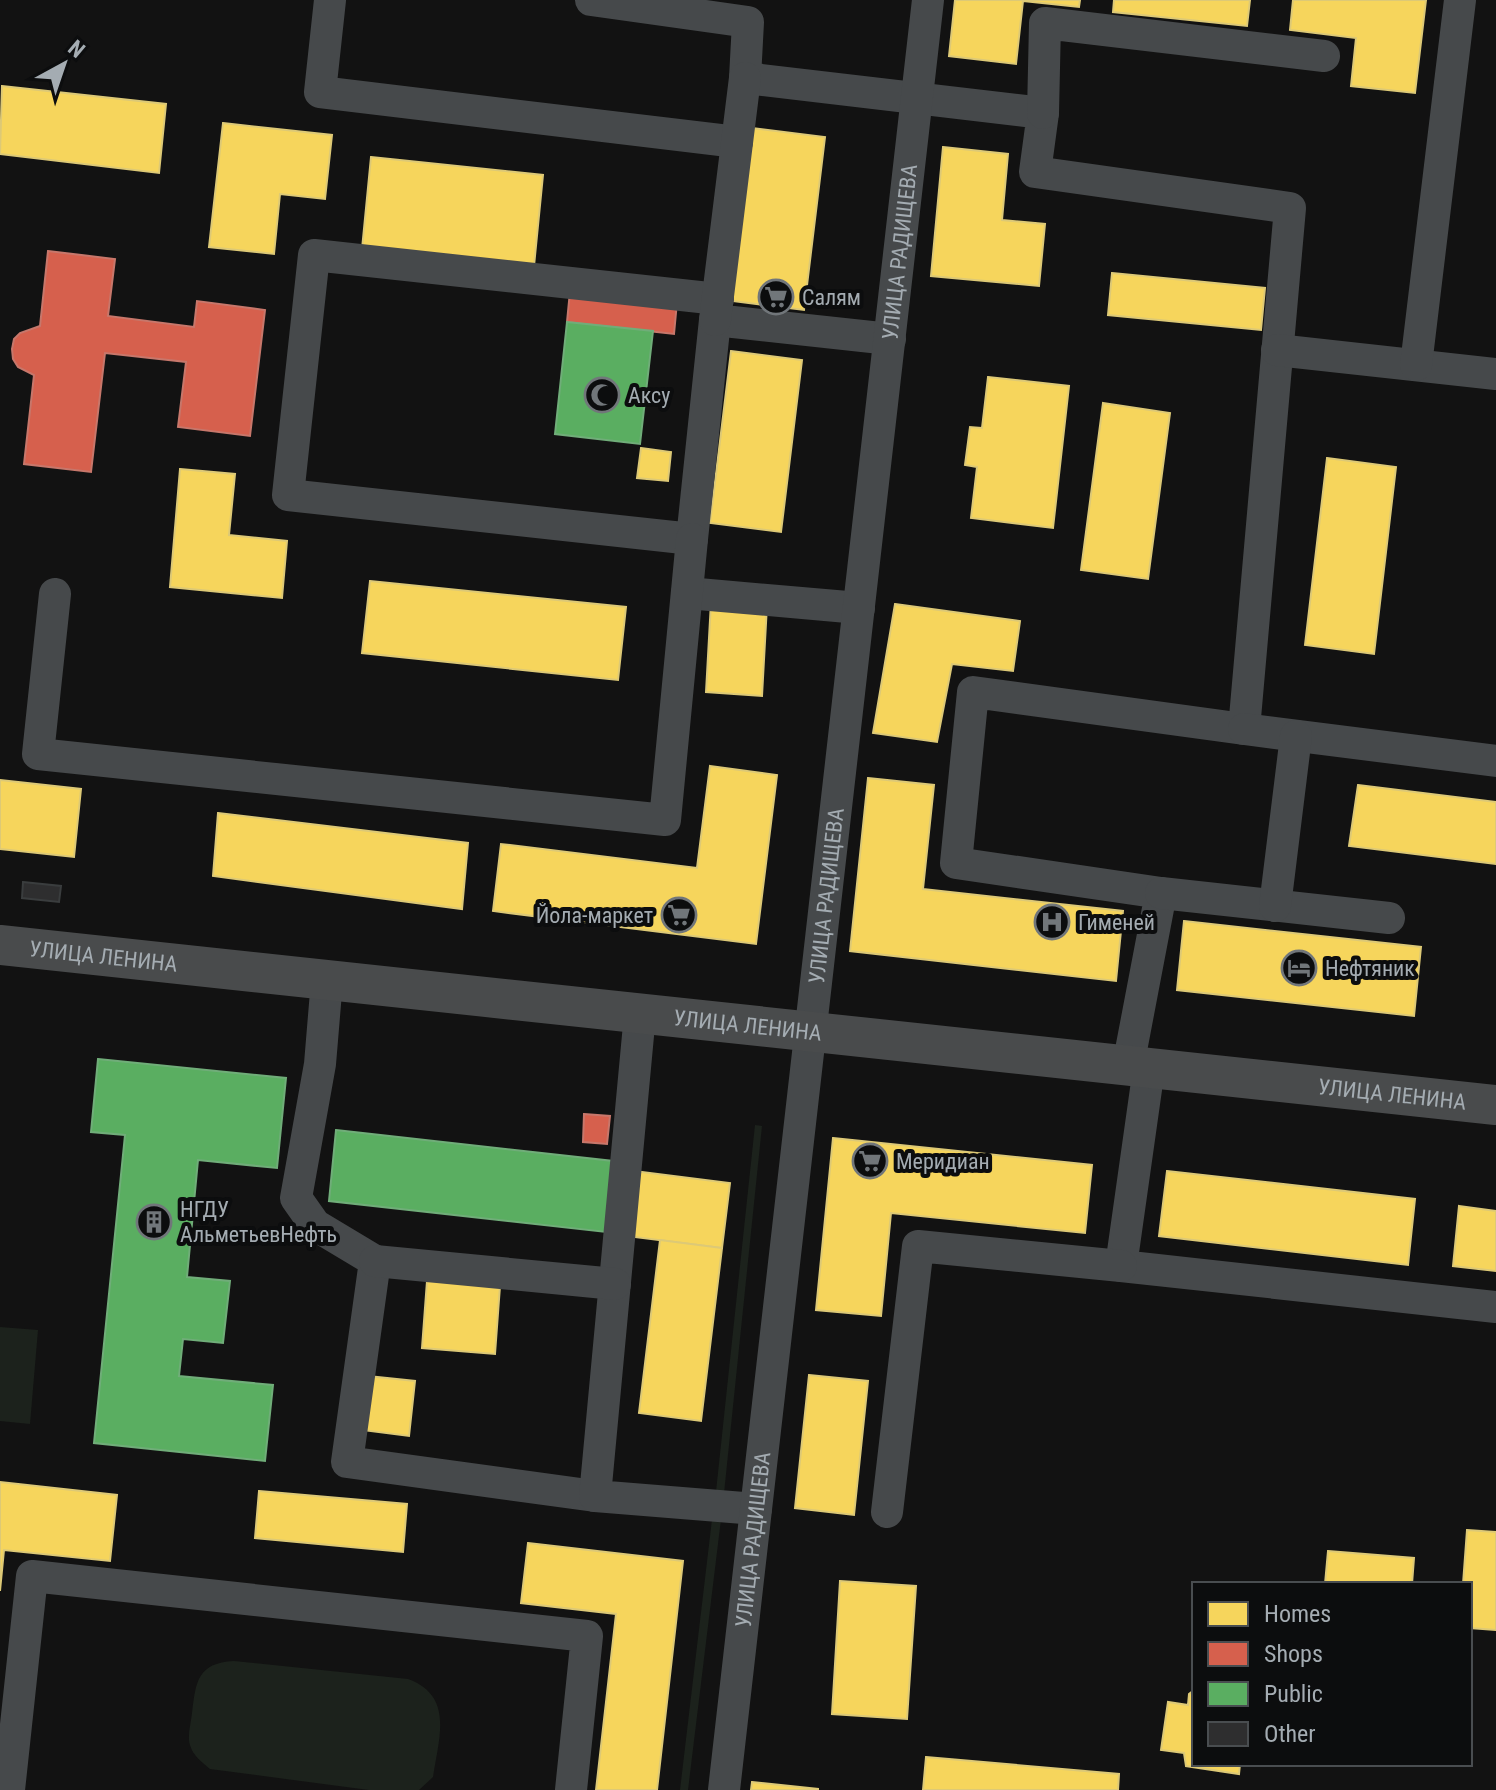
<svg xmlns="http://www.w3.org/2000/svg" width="1496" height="1790" viewBox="0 0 1496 1790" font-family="'Roboto Condensed',sans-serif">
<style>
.green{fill:#1c221c}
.homes{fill:#f6d55c;stroke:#ddc976;stroke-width:2}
.shops{fill:#d6604d;stroke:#c7776b;stroke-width:2}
.public{fill:#5aae61;stroke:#70ad79;stroke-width:2}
.building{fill:#2e2e2f;stroke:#3a3d3e;stroke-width:2}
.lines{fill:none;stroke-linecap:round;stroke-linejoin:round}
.minor{stroke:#46494b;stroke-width:32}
.major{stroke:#494b4c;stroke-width:40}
.labels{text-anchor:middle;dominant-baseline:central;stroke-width:8;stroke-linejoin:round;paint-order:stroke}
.street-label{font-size:22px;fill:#a4acb2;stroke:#0c0d0e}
.poi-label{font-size:22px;fill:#a4acb2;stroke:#0c0d0e;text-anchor:start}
</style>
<rect width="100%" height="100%" fill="#121212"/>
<!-- green -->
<g class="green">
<path d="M 755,1125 L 762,1126 L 723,1503 L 715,1501 Z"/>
<path d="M 0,1327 L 38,1330 L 30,1424 L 0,1421 Z"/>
<path d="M 713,1511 L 722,1511 L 688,1790 L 680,1790 Z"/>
<path d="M 234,1661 L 408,1679 C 454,1696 439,1737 433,1777 L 419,1790 L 369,1790 L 210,1769 C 202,1762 193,1756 190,1745 C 187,1736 191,1723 192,1713 C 196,1682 197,1663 234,1661 Z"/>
</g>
<!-- homes -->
<g class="homes">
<path d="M 955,0 L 1080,0 L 1079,7 L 1023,1 L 1016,64 L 949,56 Z"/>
<path d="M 1114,0 L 1250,0 L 1247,26 L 1113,12 Z"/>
<path d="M 1293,0 L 1426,0 L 1415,93 L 1351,86 L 1356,38 L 1290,30 Z"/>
<path d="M 2,86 L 166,104 L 159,173 L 0,154 Z"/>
<path d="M 223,123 L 332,135 L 325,199 L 280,194 L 274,254 L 209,247 Z"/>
<path d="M 752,128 L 825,137 L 804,310 L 732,301 Z"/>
<path d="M 943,147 L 1008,154 L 1002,220 L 1045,224 L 1039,286 L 931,276 Z"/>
<path d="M 371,157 L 543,175 L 534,266 L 362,249 Z"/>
<path d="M 1112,273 L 1265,288 L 1261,330 L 1108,315 Z"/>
<path d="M 731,351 L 802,360 L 781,532 L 710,523 Z"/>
<path d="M 988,377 L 1069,386 L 1053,528 L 971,518 L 977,467 L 965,465 L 970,427 L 982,428 Z"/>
<path d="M 1103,403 L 1170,413 L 1148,579 L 1081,570 Z"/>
<path d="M 641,448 L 671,452 L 668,481 L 637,478 Z"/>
<path d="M 1327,458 L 1396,467 L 1374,654 L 1305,645 Z"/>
<path d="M 180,469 L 235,474 L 229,535 L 287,541 L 282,598 L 170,587 Z"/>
<path d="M 370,581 L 626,607 L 618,680 L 362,653 Z"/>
<path d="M 711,602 L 767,605 L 762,696 L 706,692 Z"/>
<path d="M 895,604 L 1020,621 L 1013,671 L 952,664 L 937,742 L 873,733 Z"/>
<path d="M 710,766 L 777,775 L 756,944 L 493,911 L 501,844 L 697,868 Z"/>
<path d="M 868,778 L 934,785 L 923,889 L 1123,911 L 1116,981 L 850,951 Z"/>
<path d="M 0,780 L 81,789 L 74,857 L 0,849 Z"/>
<path d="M 1358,785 L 1496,802 L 1496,864 L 1349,846 Z"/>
<path d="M 218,813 L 468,843 L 462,909 L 213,876 Z"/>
<path d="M 1184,921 L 1421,947 L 1414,1016 L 1177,990 Z"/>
<path d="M 833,1138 L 1092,1165 L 1085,1233 L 891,1213 L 881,1316 L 816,1310 Z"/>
<path d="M 634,1171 L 730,1183 L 722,1248 L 626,1236 Z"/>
<path d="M 1167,1171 L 1415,1199 L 1408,1265 L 1159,1236 Z"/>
<path d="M 1459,1206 L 1496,1211 L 1496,1271 L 1453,1266 Z"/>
<path d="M 660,1240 L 722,1248 L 701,1421 L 639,1413 Z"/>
<path d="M 427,1281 L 500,1286 L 495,1354 L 422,1348 Z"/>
<path d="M 809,1375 L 868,1381 L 854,1515 L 795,1508 Z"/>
<path d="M 368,1376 L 415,1381 L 409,1436 L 362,1430 Z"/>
<path d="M 0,1482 L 117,1495 L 110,1561 L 4,1550 L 0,1591 Z"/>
<path d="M 259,1491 L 407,1504 L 403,1552 L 255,1538 Z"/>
<path d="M 1467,1530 L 1496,1532 L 1496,1630 L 1470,1628 L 1470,1584 L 1463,1584 Z"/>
<path d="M 528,1543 L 683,1561 L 657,1790 L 596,1790 L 616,1614 L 521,1603 Z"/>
<path d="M 1328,1551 L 1414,1558 L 1412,1584 L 1325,1584 Z"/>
<path d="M 840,1581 L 916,1586 L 907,1719 L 832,1714 Z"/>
<path d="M 1194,1690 L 1194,1764 L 1240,1764 L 1239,1774 L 1186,1766 L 1184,1753 L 1161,1750 L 1168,1702 L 1188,1705 L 1189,1694 Z"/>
<path d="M 926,1757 L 1119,1774 L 1118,1790 L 923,1790 Z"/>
<path d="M 752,1782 L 818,1789 L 818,1790 L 751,1790 Z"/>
</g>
<!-- shops -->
<g class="shops">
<path d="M 48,251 L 115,259 L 108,316 L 194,327 L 197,301 L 265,310 L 250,436 L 178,427 L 186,362 L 105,353 L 91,472 L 24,464 L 34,375 L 18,367 L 13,359 L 12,349 L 14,339 L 20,333 L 40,326 Z"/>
<path d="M 570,291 L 677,302 L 674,334 L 567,322 Z"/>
<path d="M 584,1114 L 610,1116 L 607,1144 L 583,1142 Z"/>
</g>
<!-- public -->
<g class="public">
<path d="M 567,322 L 653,331 L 640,444 L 555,434 Z"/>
<path d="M 98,1059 L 286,1078 L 277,1168 L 198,1160 L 187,1277 L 230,1281 L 223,1343 L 183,1339 L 179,1376 L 273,1385 L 265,1461 L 94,1443 L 125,1135 L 91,1132 Z"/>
<path d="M 336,1130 L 613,1161 L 606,1232 L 329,1201 Z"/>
</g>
<!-- building -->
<path class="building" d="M 23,882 L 61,886 L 59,902 L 22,898 Z"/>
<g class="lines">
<!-- minor -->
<g class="minor">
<path d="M 330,0 L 320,92 L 737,142"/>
<path d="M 591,0 L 748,22 L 745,78 L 1043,113 L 1035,172 L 1290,208 L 1244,729 L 973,692 L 956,863 L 1161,893 L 1128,1066"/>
<path d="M 1043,113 L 1045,23 L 1324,56"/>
<path d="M 718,299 L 314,255 L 288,495 L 692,539 L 715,320 L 890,339"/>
<path d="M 715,320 L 745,78"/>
<path d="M 1277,350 L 1496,374"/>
<path d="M 1416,365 L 1460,0"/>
<path d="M 687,593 L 859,608"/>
<path d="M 55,594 L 38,754 L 665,820 L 692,539"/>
<path d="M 1244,729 L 1496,761"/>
<path d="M 1161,893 L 1389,918"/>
<path d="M 1275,906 L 1296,736"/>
<path d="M 327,980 L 320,1064 L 296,1198 L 315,1225 L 375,1261 L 347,1462 L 595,1496"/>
<path d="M 640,1014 L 595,1496 L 756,1509"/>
<path d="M 1149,1068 L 1121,1266 L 1496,1307"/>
<path d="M 375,1261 L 615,1284"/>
<path d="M 887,1512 L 918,1246 L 1121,1266"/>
<path d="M 9,1790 L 32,1576 L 587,1636 L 571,1790"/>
<path id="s1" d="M 724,1790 L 928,0"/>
</g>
<!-- major -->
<path class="major" id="s2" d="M 0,945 L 1496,1105"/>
</g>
<!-- icons -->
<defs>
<g id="supermarket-ring" transform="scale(1.8)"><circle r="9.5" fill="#0c0d0e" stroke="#71767a" stroke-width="1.5"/><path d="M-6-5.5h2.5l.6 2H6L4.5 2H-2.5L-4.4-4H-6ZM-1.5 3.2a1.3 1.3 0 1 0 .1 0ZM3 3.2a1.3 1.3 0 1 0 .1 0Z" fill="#71767a"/></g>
<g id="mosque-ring" transform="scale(1.8)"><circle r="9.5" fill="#0c0d0e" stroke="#71767a" stroke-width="1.5"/><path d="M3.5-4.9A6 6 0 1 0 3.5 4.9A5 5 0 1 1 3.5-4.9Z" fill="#71767a"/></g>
<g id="hospital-ring" transform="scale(1.8)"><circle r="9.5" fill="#0c0d0e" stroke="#71767a" stroke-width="1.5"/><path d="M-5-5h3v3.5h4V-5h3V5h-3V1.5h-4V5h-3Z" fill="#71767a"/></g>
<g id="hotel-ring" transform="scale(1.8)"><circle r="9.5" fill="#0c0d0e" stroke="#71767a" stroke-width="1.5"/><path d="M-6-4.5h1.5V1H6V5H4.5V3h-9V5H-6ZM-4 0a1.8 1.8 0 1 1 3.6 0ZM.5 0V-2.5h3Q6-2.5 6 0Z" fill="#71767a"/></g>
<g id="building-ring" transform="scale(1.8)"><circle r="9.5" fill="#0c0d0e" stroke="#71767a" stroke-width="1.5"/><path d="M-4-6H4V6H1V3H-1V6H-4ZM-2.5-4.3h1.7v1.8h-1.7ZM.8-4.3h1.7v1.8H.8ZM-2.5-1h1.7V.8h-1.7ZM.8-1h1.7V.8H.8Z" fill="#71767a"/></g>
</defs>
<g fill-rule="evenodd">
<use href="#supermarket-ring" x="776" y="297"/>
<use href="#mosque-ring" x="602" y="395"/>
<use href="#supermarket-ring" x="679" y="915"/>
<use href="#hospital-ring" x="1052" y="922"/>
<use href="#hotel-ring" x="1299" y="968"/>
<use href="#supermarket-ring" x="870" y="1161"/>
<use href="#building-ring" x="154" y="1222"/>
</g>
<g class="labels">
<!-- street labels -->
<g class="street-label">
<text stroke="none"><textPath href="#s1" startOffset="1548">УЛИЦА РАДИЩЕВА</textPath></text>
<text stroke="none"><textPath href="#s1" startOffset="900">УЛИЦА РАДИЩЕВА</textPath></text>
<text stroke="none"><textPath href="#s2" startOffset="104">УЛИЦА ЛЕНИНА</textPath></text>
<text stroke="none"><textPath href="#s2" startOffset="752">УЛИЦА ЛЕНИНА</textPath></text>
<text stroke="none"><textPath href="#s2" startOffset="1400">УЛИЦА ЛЕНИНА</textPath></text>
<text stroke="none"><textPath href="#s1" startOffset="252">УЛИЦА РАДИЩЕВА</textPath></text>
</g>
<!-- poi labels -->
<g class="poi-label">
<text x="802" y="297">Салям</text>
<text x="628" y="395">Аксу</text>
<text x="653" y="915" text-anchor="end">Йола-маркет</text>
<text x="1078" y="922">Гименей</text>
<text x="1325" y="968">Нефтяник</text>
<text x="896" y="1161">Меридиан</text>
<text x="180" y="1209">НГДУ<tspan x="180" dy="25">АльметьевНефть</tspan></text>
</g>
</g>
<!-- legend -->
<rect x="1192" y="1582" width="280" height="184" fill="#0c0d0e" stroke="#494d50" stroke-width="2"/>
<rect x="1208" y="1602" width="40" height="24" fill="#f6d55c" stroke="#494d50" stroke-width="2"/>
<text x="1264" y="1622" font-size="24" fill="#a4acb2">Homes</text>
<rect x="1208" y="1642" width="40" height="24" fill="#d6604d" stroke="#494d50" stroke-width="2"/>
<text x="1264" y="1662" font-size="24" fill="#a4acb2">Shops</text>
<rect x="1208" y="1682" width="40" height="24" fill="#5aae61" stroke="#494d50" stroke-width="2"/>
<text x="1264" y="1702" font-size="24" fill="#a4acb2">Public</text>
<rect x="1208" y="1722" width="40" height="24" fill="#2e2e2f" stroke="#494d50" stroke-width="2"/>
<text x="1264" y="1742" font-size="24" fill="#a4acb2">Other</text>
<!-- north arrow -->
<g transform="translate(64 64) rotate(40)" stroke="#0c0d0e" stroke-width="6" paint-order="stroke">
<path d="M0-6L14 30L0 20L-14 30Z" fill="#a4acb2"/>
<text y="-12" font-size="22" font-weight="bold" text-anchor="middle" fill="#a4acb2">N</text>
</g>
</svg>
